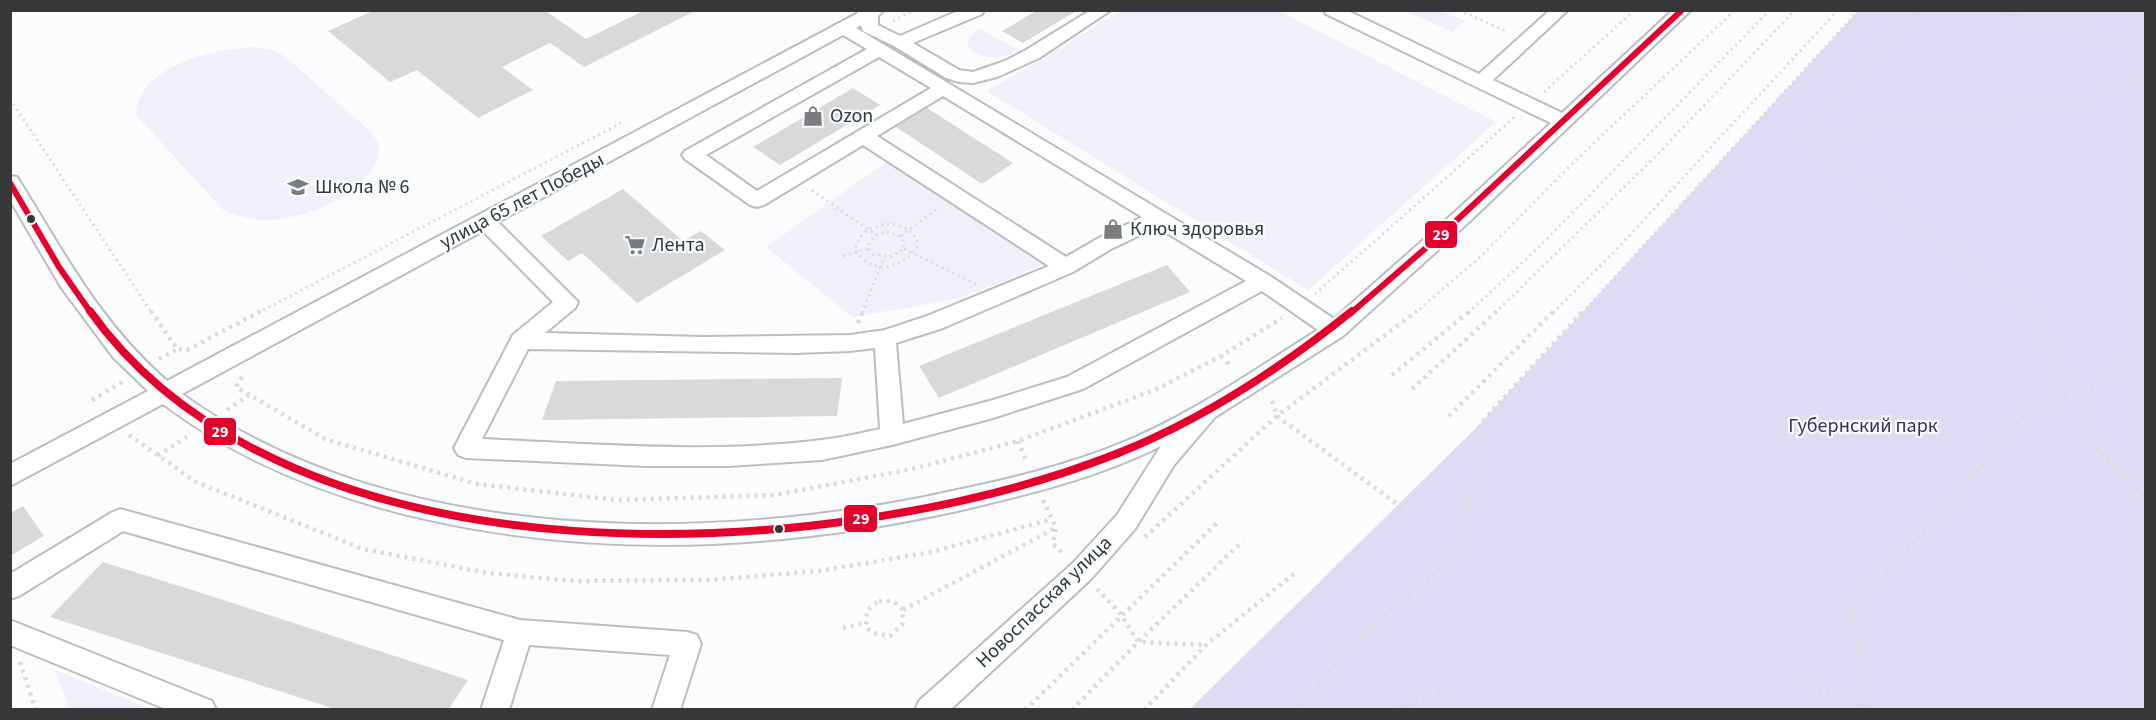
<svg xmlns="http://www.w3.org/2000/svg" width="2156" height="720" viewBox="0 0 2156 720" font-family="'Source Sans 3',sans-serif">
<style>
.green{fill:#f0f0fc}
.forest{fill:#dddcf4}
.building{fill:#d7d9da}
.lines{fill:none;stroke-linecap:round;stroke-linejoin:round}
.minor-casing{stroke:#bcbdbf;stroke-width:4}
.path-far1{stroke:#dbdbdb;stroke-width:3;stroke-dasharray:2 4;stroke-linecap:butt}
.path{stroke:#dbdbdb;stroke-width:4.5;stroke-dasharray:3 5;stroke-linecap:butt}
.minor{fill:#feffff;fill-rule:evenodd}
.bus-1-far1-casing{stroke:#f9fcff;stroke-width:10}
.bus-1-casing{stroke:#f9fcff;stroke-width:13}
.bus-1-far1{stroke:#e4002b;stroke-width:6}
.bus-1{stroke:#e4002b;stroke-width:8}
.bus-dot{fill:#353739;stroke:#f9fcff;stroke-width:2}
.labels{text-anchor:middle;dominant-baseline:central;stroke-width:4.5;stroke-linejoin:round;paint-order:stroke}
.poi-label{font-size:20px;fill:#353739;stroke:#f9fcff;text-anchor:start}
.street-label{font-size:20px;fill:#353739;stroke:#f9fcff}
.park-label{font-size:20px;fill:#382d61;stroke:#f9fcff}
.line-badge{stroke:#f9fcff;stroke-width:2}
.badge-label{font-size:16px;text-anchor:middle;font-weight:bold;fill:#fff}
</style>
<rect width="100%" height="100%" fill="#fafcfe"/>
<!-- green -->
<g class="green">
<path d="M 1121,11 L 1279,11 L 1496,122 L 1308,290 L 987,91 Z"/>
<path d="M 1406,11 L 1440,11 L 1465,21 L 1452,32 Z"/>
<path d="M 981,29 L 1018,50 C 1003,60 977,62 967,44 L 970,36 Z"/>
<path d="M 252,47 L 271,50 L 283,55 L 370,131 C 372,134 376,139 378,142 C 380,149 378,159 375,164 C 355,199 307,218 268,220 C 252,220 238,216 223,210 L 136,115 C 139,65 211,50 252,47 Z"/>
<path d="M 888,161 L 1043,265 L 957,299 L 852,317 L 766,247 Z"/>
<path d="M 55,670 L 150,709 L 70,709 Z"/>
</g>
<!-- forest -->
<path class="forest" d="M 1859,10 L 2145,11 L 2145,709 L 1190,709 L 1480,424 Z"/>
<!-- building -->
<g class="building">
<path d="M 375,10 L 544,10 L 586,39 L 645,10 L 697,10 L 584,67 L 550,43 L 502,67 L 533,90 L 478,118 L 417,70 L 390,82 L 328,31 Z"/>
<path d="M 1038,10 L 1078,10 L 1023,43 L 1002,31 Z"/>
<path d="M 853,88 L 880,105 L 780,165 L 753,147 Z"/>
<path d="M 927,108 L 1013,163 L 982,184 L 896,127 Z"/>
<path d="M 623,189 L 683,241 L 701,231 L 725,250 L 637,303 L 582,253 L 568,261 L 541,236 Z"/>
<path d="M 1167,265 L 1190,292 L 939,398 L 919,366 Z"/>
<path d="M 842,378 L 837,416 L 542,420 L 556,381 Z"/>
<path d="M 23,506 L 44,536 L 10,556 L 10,513 Z"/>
<path d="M 103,562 L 217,598 L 468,680 L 448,710 L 338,710 L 50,617 Z"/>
</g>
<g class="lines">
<!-- minor casing -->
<g class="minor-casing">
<g id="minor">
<path d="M 856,10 L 884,10 L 878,16 L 878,25 L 900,36 L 960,10 L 984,10 L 982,14 L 913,43 L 959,70 L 973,72 L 1005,61 L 1026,50 L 1091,10 L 1111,10 L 1039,58 L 997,77 L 973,83 L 959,82 L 946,78 L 894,46 L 863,31 L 861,25 L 856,28 L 1270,276 L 1334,319 L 1456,211 L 1551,123 L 1326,14 L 1324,10 L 1346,10 L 1479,74 L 1550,10 L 1568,10 L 1493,80 L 1562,113 L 1673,10 L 1691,10 L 1470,221 L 1343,336 L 1215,417 L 1174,465 L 1135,529 L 1091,579 L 950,710 L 915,710 L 919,701 L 1073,563 L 1117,515 L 1161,446 C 1099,477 1030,494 962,510 C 788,549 610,559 434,521 C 336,500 244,465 163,404 L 10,486 L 10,464 L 148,391 L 113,357 L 61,287 L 10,200 L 10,176 L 17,177 C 64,252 99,322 167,381 L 858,13 ZM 843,35 L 867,49 L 685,151 L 682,155 L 685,159 L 750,205 L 757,207 L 764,205 L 863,145 L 1049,266 L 927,316 L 885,330 L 850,335 L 703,337 L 545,333 L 575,308 L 578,302 L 498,222 ZM 879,57 L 931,88 L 757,191 L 706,155 ZM 943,96 L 1142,217 L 1097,239 L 1066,257 L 877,136 ZM 1157,227 L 1246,281 L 1067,377 L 993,400 L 903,424 L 896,343 L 943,328 L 1073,272 L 1111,249 ZM 483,231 L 553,302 L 513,335 L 454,448 L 458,455 L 466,458 L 646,466 L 728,466 L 822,460 L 892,445 L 993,418 L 1083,389 L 1262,291 L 1318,330 C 1252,371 1187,418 1114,446 C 1063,466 1010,479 957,490 C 713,545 393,547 182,394 ZM 875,348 L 880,429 C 860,433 841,438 821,440 C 709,454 595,444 482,439 L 528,349 L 795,353 L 850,351 Z"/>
<path d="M 120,509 L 520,620 L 687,632 L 697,635 L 701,644 L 680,710 L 652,710 L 670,655 L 529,645 L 509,710 L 481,710 L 504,640 L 123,531 L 19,596 L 10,599 L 10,574 L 111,513 Z"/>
<path d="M 10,620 L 212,701 L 216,710 L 168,710 L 10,645 Z"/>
</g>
</g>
<!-- path-far1 -->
<g class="path-far1">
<path d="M 1459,10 L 1508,32"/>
<path d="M 1994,10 L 2146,46"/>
<path d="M 893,21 L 913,10"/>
<path d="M 1544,92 L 1635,10"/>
<path d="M 10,99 L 152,313"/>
<path d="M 1804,134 L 1918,10"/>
<path d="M 1803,135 L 1970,266 L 2026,305 L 2030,313"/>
<path d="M 1804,135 L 2024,109 L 2122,90 L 2146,74"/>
<path d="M 812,190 L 876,235"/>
<path d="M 887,224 C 902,225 914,229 918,245 C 903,270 870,277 855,248 C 860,232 871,227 887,224 Z"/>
<path d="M 887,232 L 902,237 L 904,249 L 890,257 L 873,254 L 869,249 L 869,243 L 876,235 Z"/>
<path d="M 901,236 L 940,207"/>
<path d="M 904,249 L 976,284"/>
<path d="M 843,256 L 868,249"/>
<path d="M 1315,294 L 1516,116"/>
<path d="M 258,313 L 621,123"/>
<path d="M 862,313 L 884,258"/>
<path d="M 1415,313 L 1481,256 L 1577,159 L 1735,10"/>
<path d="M 1468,313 L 1539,247 L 1770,10"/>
<path d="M 1495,313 L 1655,157 L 1795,10"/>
<path d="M 1553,313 L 1616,250 L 1838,10"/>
<path d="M 1582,313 L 1859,10"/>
</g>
<!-- path -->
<g class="path">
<path d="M 151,311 L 177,349 L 187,350 L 261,311"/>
<path d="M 2029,311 L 2074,395"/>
<path d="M 858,323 L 863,311"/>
<path d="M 2146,350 L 2080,394 L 2098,451 L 2146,499"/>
<path d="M 1221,356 L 1231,366"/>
<path d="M 159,359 L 177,349"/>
<path d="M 1392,375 L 1470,311"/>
<path d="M 242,377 L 236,387 L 325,439 L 477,484 L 616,500 L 775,495 L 912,469 L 1018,441 L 1157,389 L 1221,356 L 1282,318"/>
<path d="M 1412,389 L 1497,311"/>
<path d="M 92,400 L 122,382"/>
<path d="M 1272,401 L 1277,416 L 1405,510"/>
<path d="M 227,410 L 249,395"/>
<path d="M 1449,416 L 1554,311"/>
<path d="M 129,435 L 196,482 L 363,549 L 488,573 L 575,581 L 708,580 L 819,571 L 932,552 L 1052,519"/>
<path d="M 1018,441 L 1027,463"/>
<path d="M 158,456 L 188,436"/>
<path d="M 1043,500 L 1056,527 L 1053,544 L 1065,555"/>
<path d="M 1145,537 L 1277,416 L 1417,311"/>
<path d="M 1097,589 L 1121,614 L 1138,642 L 1206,645"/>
<path d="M 879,601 L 893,601 L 903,610 L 902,625 L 890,636 L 873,633 L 866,627 L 867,610 Z"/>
<path d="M 903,610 L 1055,528"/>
<path d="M 843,628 L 864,623"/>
<path d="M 20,662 L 36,710"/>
<path d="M 1804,685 L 1866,707"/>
<path d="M 1025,710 L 1217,523"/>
<path d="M 1072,710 L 1138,642 L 1243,541"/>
<path d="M 1144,710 L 1206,645 L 1295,573"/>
<path d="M 1297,710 L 1351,644 L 1448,562 L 1464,538 L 1480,424 L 1583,311"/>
<path d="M 1392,710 L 1453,688"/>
<path d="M 1867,710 L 1851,607 L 1888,572 L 2034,405 L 2080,394"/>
</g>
<!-- minor -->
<use href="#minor" class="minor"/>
<!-- bus-1-far1 casing -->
<g class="bus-1-far1-casing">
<g id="bus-1-far1">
<path d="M 10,183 L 59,267 L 91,313"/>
<path d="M 1351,313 L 1442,234 L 1682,10"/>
</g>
</g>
<!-- bus-1 casing -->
<g class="bus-1-casing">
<path id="bus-1" d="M 90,311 C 291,593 828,567 1116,454 C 1203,420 1280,369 1352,311"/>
</g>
<!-- bus-1-far1 -->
<use href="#bus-1-far1" class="bus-1-far1"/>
<!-- bus-1 -->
<use href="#bus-1" class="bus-1"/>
</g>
<!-- icons -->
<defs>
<g id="shop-bare" transform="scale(1.62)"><path d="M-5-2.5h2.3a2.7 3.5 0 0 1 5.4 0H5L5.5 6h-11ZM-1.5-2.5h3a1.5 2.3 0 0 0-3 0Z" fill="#7a7c7e" stroke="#f9fcff" stroke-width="2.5" paint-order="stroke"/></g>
<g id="school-bare" transform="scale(1.62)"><path d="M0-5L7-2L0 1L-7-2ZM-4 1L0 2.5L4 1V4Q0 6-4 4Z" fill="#7a7c7e" stroke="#f9fcff" stroke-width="2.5" paint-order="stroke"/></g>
<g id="supermarket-bare" transform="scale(1.62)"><path d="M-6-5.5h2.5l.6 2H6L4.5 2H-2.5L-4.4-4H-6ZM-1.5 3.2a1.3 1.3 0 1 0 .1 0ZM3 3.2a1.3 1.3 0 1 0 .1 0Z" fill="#7a7c7e" stroke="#f9fcff" stroke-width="2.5" paint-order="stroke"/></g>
</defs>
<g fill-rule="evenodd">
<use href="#shop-bare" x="813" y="116"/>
<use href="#school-bare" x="298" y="187"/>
<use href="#shop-bare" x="1113" y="229"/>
<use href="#supermarket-bare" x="635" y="245"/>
</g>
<!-- markers -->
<g class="bus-dot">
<circle cx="31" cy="219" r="5"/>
<circle cx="779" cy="529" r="5"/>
</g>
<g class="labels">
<!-- poi labels -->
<g class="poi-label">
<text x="830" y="116">Ozon</text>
<text x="315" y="187">Школа № 6</text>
<text x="1130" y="229">Ключ здоровья</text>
<text x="652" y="245">Лента</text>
</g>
<!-- street labels -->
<g class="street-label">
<text transform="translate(522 201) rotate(-28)">улица 65 лет Победы</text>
<text transform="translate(1044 602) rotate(-44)">Новоспасская улица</text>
</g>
<!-- park labels -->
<g class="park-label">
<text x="1863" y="426">Губернский парк</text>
</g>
</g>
<g class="line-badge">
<rect x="1424" y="220" width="34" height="29" rx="6" fill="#e4002b"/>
<rect x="203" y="417" width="34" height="29" rx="6" fill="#e4002b"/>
<rect x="843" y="504" width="35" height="29" rx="6" fill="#e4002b"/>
</g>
<g class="badge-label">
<text x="1441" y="240">29</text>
<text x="220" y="437">29</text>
<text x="861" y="524">29</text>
</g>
<!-- border -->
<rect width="2156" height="720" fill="none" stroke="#353739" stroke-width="24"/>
</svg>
